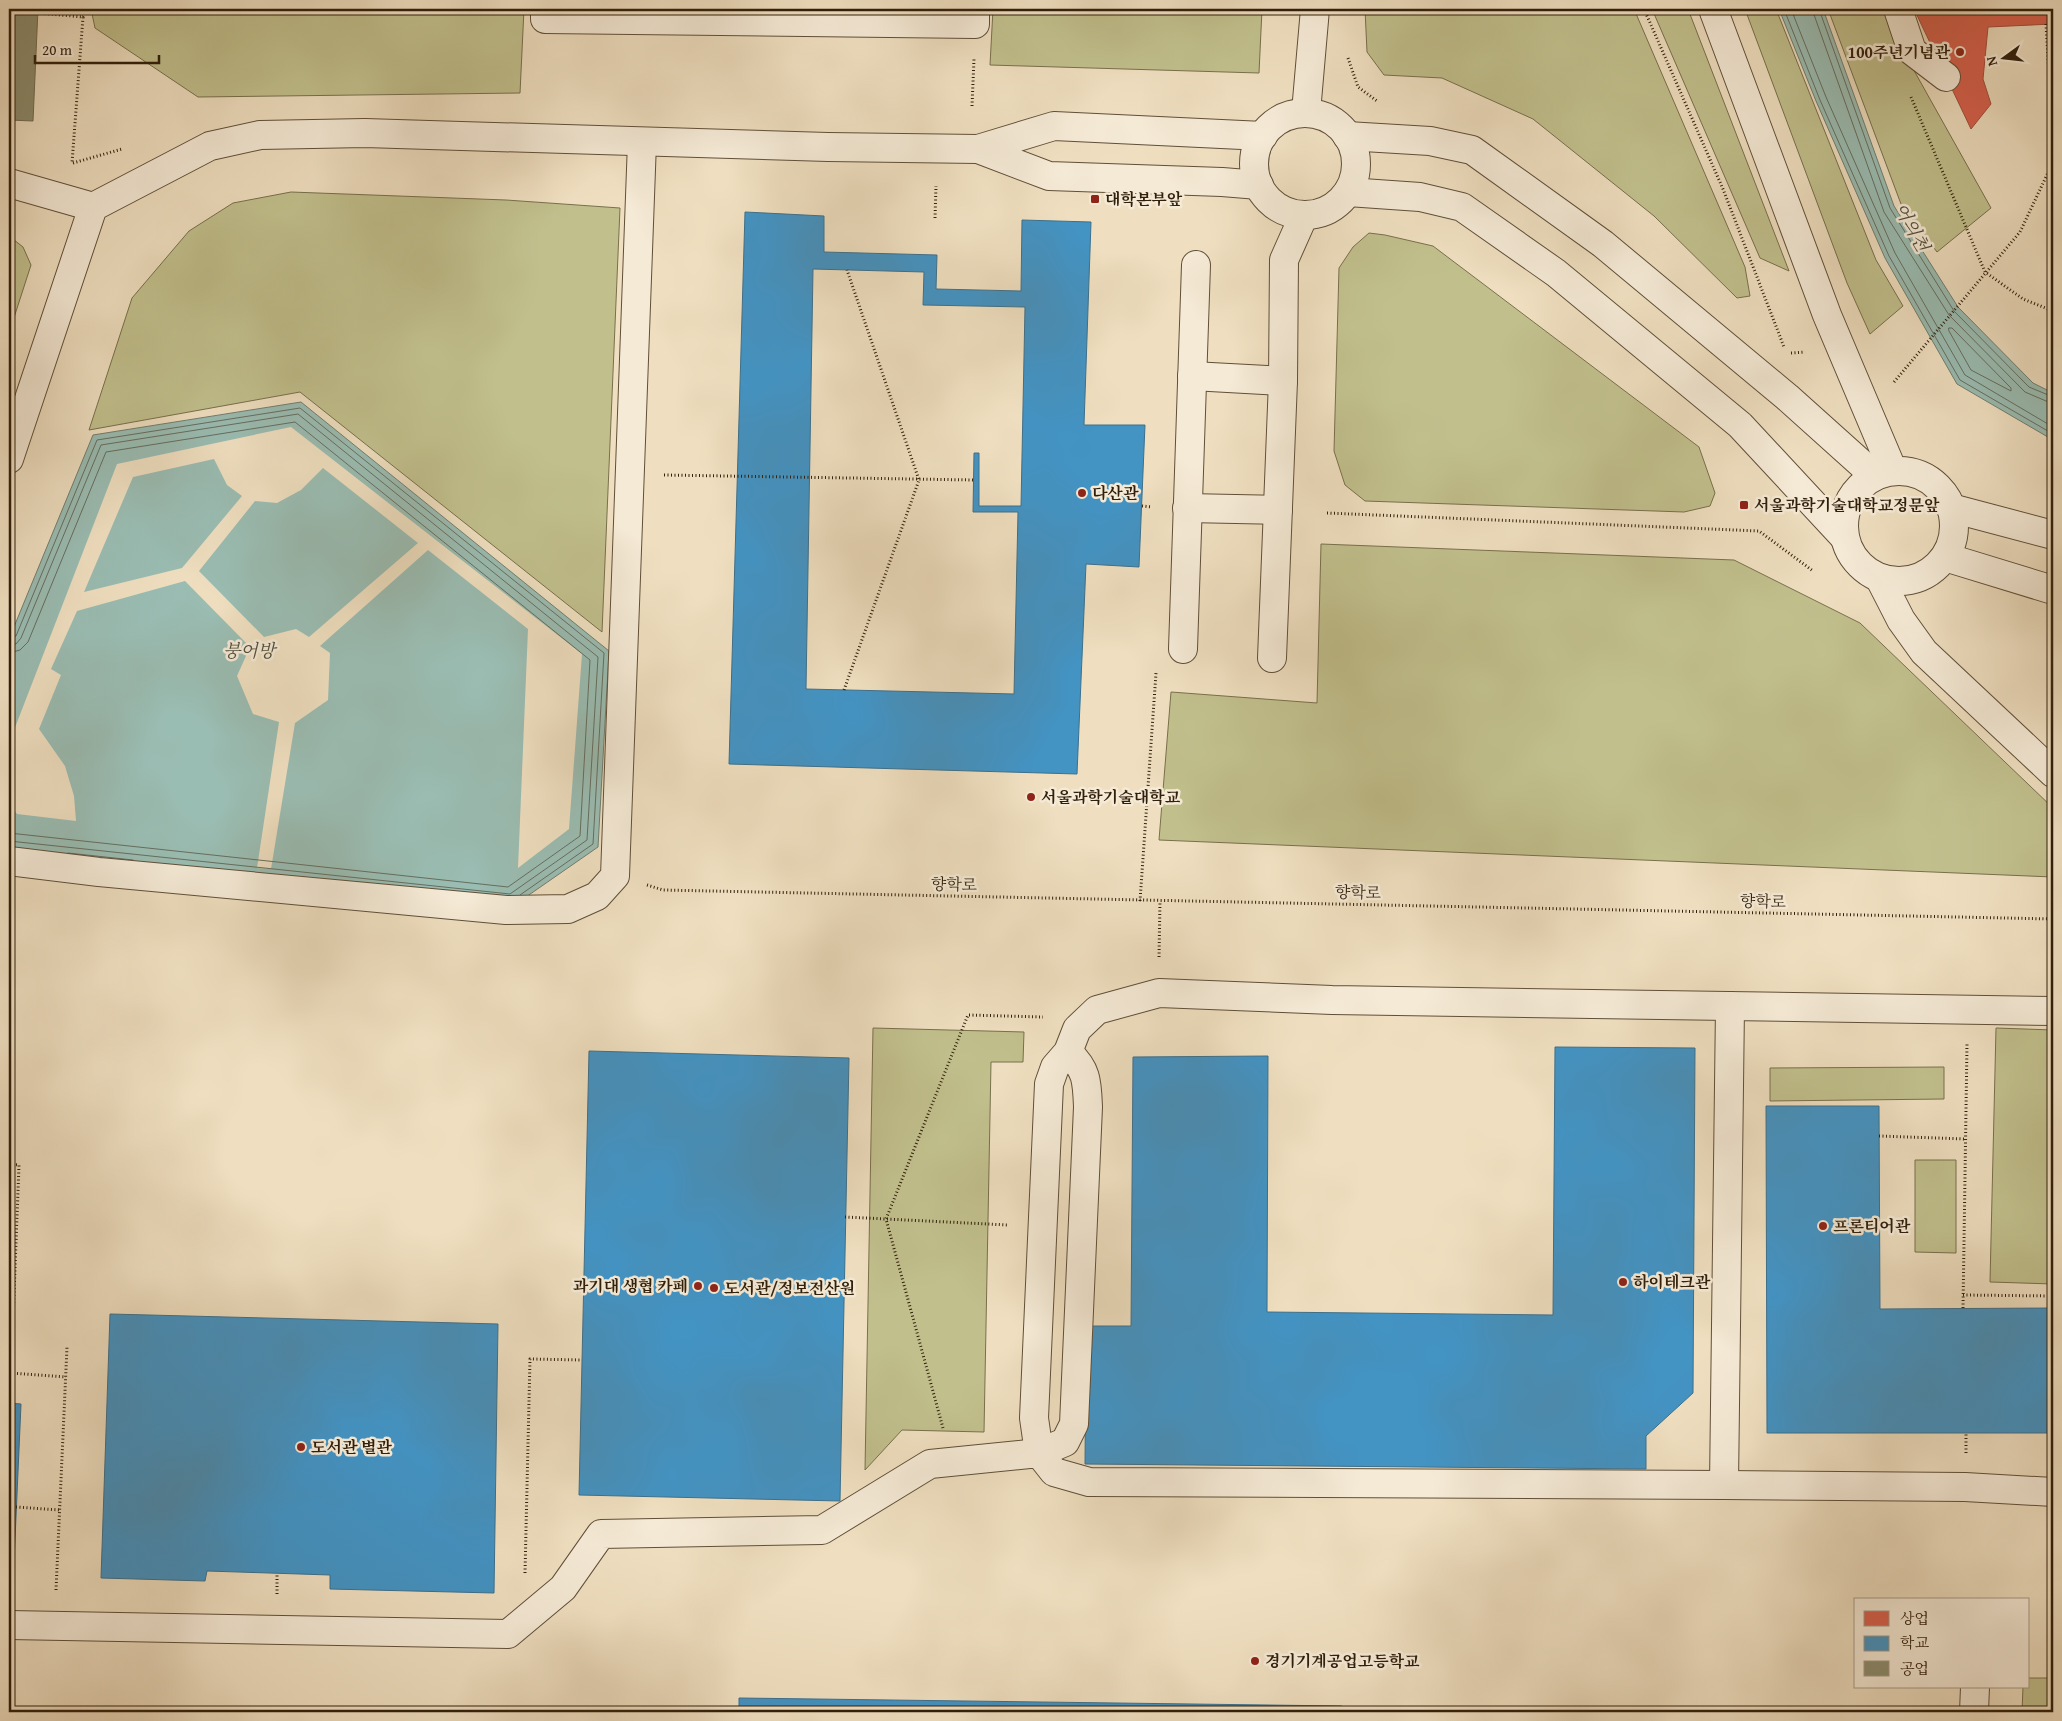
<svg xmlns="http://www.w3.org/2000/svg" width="2062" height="1721" viewBox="0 0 2062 1721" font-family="'Gentium Book Plus','Noto Serif KR',serif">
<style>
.green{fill:#c1c08d;stroke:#78704c}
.water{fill:#9abdb3;stroke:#707e70}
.pier{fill:#efdfc0;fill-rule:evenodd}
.shops{fill:#d6604d;stroke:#a44c39}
.schools{fill:#4393c3;stroke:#3d708c;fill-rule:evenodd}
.industry{fill:#8c8c6e;stroke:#706b50}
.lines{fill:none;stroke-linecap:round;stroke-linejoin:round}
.shore{stroke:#656e5f;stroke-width:1}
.minor-casing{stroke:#604f38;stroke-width:30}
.path{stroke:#301f0b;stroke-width:3;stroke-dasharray:1 2.5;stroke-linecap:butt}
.minor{stroke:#f5ead6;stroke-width:28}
.poi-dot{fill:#8f2418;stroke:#f5ead6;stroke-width:2}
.labels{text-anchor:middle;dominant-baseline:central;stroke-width:5;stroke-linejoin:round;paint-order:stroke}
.poi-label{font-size:16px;font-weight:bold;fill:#301f0b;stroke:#f5ead6;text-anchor:start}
.street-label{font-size:16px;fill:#301f0b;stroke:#f5ead6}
.water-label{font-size:18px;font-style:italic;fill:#504e3d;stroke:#f5ead6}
</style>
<rect width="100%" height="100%" fill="#efdfc0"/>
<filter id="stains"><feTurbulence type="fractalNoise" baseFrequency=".004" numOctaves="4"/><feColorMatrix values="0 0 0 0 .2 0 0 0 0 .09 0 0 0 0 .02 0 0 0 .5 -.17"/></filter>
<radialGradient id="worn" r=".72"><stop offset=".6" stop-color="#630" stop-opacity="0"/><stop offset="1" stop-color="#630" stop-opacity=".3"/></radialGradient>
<!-- green -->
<g class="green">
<path d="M 91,9 L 524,9 L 520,93 L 198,97 L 95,28 Z"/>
<path d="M 993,9 L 1262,9 L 1259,73 L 990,65 Z"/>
<path d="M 1365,9 L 1634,9 L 1745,267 L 1750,296 L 1737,298 L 1654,216 L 1533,119 L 1442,78 L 1384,75 L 1367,52 Z"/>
<path d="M 1652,9 L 1688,9 L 1789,271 L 1760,258 Z"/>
<path d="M 1745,9 L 1776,9 L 1876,260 L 1903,306 L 1870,334 L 1847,283 Z"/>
<path d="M 1828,9 L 1890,9 L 1907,58 L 1991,208 L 1937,252 L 1901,204 Z"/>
<path d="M 291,192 L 506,200 L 620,208 L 602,632 L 300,392 L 89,430 L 132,298 L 189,231 L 233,203 Z"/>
<path d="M 1369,233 L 1385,235 L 1433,246 L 1699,447 L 1715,493 L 1710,506 L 1684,512 L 1365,501 L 1345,485 L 1334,451 L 1339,268 L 1353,247 Z"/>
<path d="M 9,236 L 23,247 L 31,265 L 9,333 Z"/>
<path d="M 1321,544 L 1734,560 L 1860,623 L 2053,808 L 2053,877 L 1159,840 L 1171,692 L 1317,703 Z"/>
<path d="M 873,1028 L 1024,1032 L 1023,1062 L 991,1062 L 984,1432 L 902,1430 L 865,1470 Z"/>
<path d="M 1996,1028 L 2053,1030 L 2053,1284 L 1990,1282 Z"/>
<path d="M 1944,1067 L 1944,1099 L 1770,1101 L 1770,1068 Z"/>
<path d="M 1915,1160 L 1956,1160 L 1956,1253 L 1915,1252 Z"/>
<path d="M 2028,1678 L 2053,1678 L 2053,1712 L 2022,1712 L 2023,1687 L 2028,1687 Z"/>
</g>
<!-- water -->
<g class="water">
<path d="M 1779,9 L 1823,9 L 1894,206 L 1958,307 L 2033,383 L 2053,393 L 2053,440 L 1957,384 L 1885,258 L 1816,101 Z"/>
<path d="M 301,402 L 609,651 L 598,847 L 513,906 L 9,852 L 9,639 L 93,435 Z"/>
</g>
<!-- pier -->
<path class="pier" d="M 291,427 L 582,654 L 569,829 L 518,868 L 528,629 L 428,550 L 320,646 L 330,653 L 328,700 L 295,723 L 271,869 L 257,868 L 279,722 L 253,714 L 237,676 L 250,647 L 185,581 L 77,611 L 51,669 L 61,675 L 39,729 L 65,766 L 74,796 L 76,821 L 17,814 L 9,803 L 9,743 L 117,464 ZM 214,459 L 227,485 L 242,496 L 182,568 L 84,592 L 133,477 ZM 323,468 L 418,543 L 309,637 L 296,629 L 264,637 L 199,571 L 255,501 L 277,503 L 301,490 Z"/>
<!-- shops -->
<path class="shops" d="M 1914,9 L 2053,9 L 2053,24 L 1988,27 L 1983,79 L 1991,104 L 1971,129 Z"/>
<!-- schools -->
<g class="schools">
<path d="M 745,212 L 824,216 L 824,252 L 937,255 L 936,289 L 1021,291 L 1022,220 L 1091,222 L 1084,425 L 1145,425 L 1139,567 L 1086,564 L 1077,774 L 729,764 ZM 813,269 L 924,272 L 923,305 L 1025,307 L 1021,506 L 979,506 L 979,453 L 974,453 L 973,512 L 1018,512 L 1014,694 L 806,689 Z"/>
<path d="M 1555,1047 L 1695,1048 L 1693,1393 L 1646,1436 L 1646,1469 L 1085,1464 L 1086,1326 L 1131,1326 L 1133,1057 L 1268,1056 L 1267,1312 L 1553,1315 Z"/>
<path d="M 589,1051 L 849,1058 L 840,1501 L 579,1495 Z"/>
<path d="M 1766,1106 L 1879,1106 L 1880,1309 L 2053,1308 L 2053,1433 L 1767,1433 Z"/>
<path d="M 110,1314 L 498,1324 L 494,1593 L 330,1589 L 330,1575 L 207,1571 L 205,1581 L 101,1578 Z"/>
<path d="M 9,1403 L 21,1404 L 14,1562 L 9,1562 Z"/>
<path d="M 739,1698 L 1342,1706 L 1342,1712 L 739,1712 Z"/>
</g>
<!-- industry -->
<path class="industry" d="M 9,9 L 38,9 L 33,121 L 9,120 Z"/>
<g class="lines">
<!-- shore -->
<g class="shore">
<path d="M 1784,9 L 1820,100 L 1889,256 L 1960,380 L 2053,434"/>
<path d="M 1791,9 L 1826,97 L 1895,253 L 1965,375 L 2053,427"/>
<path d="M 1812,9 L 1884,212 L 1949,315 L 2025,392 L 2053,404"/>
<path d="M 1819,9 L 1890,208 L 1954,311 L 2029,387 L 2053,397"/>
<path d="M 1949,328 L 1952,328 L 2011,388 L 2011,391 L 1971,370 L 1949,331 Z"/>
<path d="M 9,639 L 16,636 L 97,440 L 300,408 L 604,653 L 593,844 L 520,895"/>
<path d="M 9,645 L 16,644 L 21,638 L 101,445 L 298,414 L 598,657 L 587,840 L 510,894 L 9,841"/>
<path d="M 9,653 L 20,650 L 28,642 L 106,452 L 295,422 L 590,660 L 580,836 L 508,887 L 9,833"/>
<path d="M 68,853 L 133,860"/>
</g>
<!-- minor casing -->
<g class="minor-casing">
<g id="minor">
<path d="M 545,9 L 545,19 L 975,24 L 975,9"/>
<path d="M 1713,9 L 1827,315 L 1893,471"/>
<path d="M 1898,9 L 1912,51 L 1946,77"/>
<path d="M 1306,112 L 1315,9"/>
<circle cx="1305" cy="164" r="51"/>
<path d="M 1347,136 L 1430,141 L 1472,150 L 1603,244 L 1787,397 L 1875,476"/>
<path d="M 9,183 L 93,207"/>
<path d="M 1259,185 L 1222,182 L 1049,176 L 978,149 L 1054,126 L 1263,136"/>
<path d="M 1348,192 L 1420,197 L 1462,207 L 1556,273 L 1740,425 L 1845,538"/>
<path d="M 1192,376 L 1283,381"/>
<path d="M 9,459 L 93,207 L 210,146 L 260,135 L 365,133 L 828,147 L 978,149"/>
<circle cx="1899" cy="526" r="55"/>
<path d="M 1187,508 L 1278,510"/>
<path d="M 1951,508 L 2053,535"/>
<path d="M 1945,557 L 2053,590"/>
<path d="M 1880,579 L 1901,620 L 1924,652 L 2053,773"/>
<path d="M 1183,649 L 1196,265"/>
<path d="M 1272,658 L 1283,381 L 1284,260 L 1304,215"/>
<path d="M 9,861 L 99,872 L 506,910 L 568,909 L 597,896 L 615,876 L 642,142"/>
<path d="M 1068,1052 C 1087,1070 1087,1081 1088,1107 L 1074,1424 L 1065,1442 L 1039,1453 L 1034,1418 L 1049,1084 L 1055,1067 L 1068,1052 L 1077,1029 L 1097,1010 L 1159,993 L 1332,1000 L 2053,1011"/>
<path d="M 1724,1485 L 1730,1006"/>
<path d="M 9,1625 L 508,1634 L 563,1588 L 601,1534 L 822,1530 L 930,1464 L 1039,1453 L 1054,1472 L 1089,1482 L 1724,1485 L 1965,1487 L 2053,1492"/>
<path d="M 1974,1712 L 1975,1687"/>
</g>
</g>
<!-- path -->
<g class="path">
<path d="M 1644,9 L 1723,189 L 1784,347"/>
<path d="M 38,13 L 83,17 L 72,163"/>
<path d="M 83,17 L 89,9"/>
<path d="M 2046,24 L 2053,142"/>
<path d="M 1348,58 L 1358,87 L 1377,101"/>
<path d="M 1911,97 L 1985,272 L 2023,299 L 2053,311"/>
<path d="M 972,106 L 974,59"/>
<path d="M 73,163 L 122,149"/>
<path d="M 935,218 L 936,186"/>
<path d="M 1791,353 L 1805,352"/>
<path d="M 1894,382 L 2020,232 L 2053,162"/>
<path d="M 664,475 L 974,480"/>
<path d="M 1142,506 L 1152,507"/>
<path d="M 1327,513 L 1759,531 L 1813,571"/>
<path d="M 844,690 L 919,480 L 847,270"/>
<path d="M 647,885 L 663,890 L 2053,919"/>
<path d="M 1140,901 L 1156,673"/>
<path d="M 1159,957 L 1160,901"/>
<path d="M 1879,1136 L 1965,1139"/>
<path d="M 9,1164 L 19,1165 L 11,1373"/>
<path d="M 845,1217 L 1008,1225"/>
<path d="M 1963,1295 L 2053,1296"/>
<path d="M 1963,1308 L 1967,1044"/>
<path d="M 10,1373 L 66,1377"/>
<path d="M 943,1428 L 886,1219 L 968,1015 L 1043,1017"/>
<path d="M 1966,1453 L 1966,1433"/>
<path d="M 16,1507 L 60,1510"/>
<path d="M 525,1573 L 530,1359 L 582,1360"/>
<path d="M 56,1590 L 67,1347"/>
<path d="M 277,1594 L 277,1574"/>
</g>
<!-- minor -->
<use href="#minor" class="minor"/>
</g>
<!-- markers -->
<g class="poi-dot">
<circle cx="1960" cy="52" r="5"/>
<rect x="1090" y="194" width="10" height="10" rx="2.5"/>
<circle cx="1082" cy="493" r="5"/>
<rect x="1739" y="500" width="10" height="10" rx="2.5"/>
<circle cx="1031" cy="797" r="5"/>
<circle cx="1823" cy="1226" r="5"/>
<circle cx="1623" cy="1282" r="5"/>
<circle cx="698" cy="1286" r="5"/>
<circle cx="714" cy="1288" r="5"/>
<circle cx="301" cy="1447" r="5"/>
<circle cx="1255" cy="1661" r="5"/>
</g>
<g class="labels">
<!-- poi labels -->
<g class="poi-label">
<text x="1950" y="52" text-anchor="end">100주년기념관</text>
<text x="1105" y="199">대학본부앞</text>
<text x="1092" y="493">다산관</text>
<text x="1754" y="505">서울과학기술대학교정문앞</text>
<text x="1041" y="797">서울과학기술대학교</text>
<text x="1833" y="1226">프론티어관</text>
<text x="1633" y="1282">하이테크관</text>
<text x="688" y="1286" text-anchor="end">과기대 생협 카페</text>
<text x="724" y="1288">도서관/정보전산원</text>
<text x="311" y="1447">도서관 별관</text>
<text x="1265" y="1661">경기기계공업고등학교</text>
</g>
<!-- street labels -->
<g class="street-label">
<text transform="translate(954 884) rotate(1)">향학로</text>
<text transform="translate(1358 892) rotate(1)">향학로</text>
<text transform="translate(1763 901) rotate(1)">향학로</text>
</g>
<!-- water labels -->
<g class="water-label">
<text transform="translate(1912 227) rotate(61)">어의천</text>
<text x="249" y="650">붕어방</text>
</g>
</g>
<!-- margin -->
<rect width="2062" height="1721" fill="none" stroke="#efdfc0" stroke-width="30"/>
<rect x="10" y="10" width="2042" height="1701" fill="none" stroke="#301f0b" stroke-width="2.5"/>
<rect x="15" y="15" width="2032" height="1691" fill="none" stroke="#301f0b"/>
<!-- legend -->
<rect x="1854" y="1598" width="175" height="90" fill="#f5ead6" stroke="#a69985"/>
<rect x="1864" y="1611" width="25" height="15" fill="#d6604d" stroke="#a69985"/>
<text x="1900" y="1624" font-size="15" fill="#301f0b">상업</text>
<rect x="1864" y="1636" width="25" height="15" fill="#4393c3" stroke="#a69985"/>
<text x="1900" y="1648" font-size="15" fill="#301f0b">학교</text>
<rect x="1864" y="1661" width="25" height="15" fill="#8c8c6e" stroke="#a69985"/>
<text x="1900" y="1674" font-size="15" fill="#301f0b">공업</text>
<!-- north arrow -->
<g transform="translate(2004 58) rotate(255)" stroke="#f5ead6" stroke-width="4" paint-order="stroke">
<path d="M0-4L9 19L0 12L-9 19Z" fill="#301f0b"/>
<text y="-8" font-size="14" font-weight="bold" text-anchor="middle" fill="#301f0b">N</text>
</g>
<!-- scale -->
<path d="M35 55v8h124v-8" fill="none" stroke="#301f0b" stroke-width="2.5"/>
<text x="42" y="55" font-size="15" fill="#301f0b" stroke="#f5ead6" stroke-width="4" paint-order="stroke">20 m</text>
<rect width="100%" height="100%" filter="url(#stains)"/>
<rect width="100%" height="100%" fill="url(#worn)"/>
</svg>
